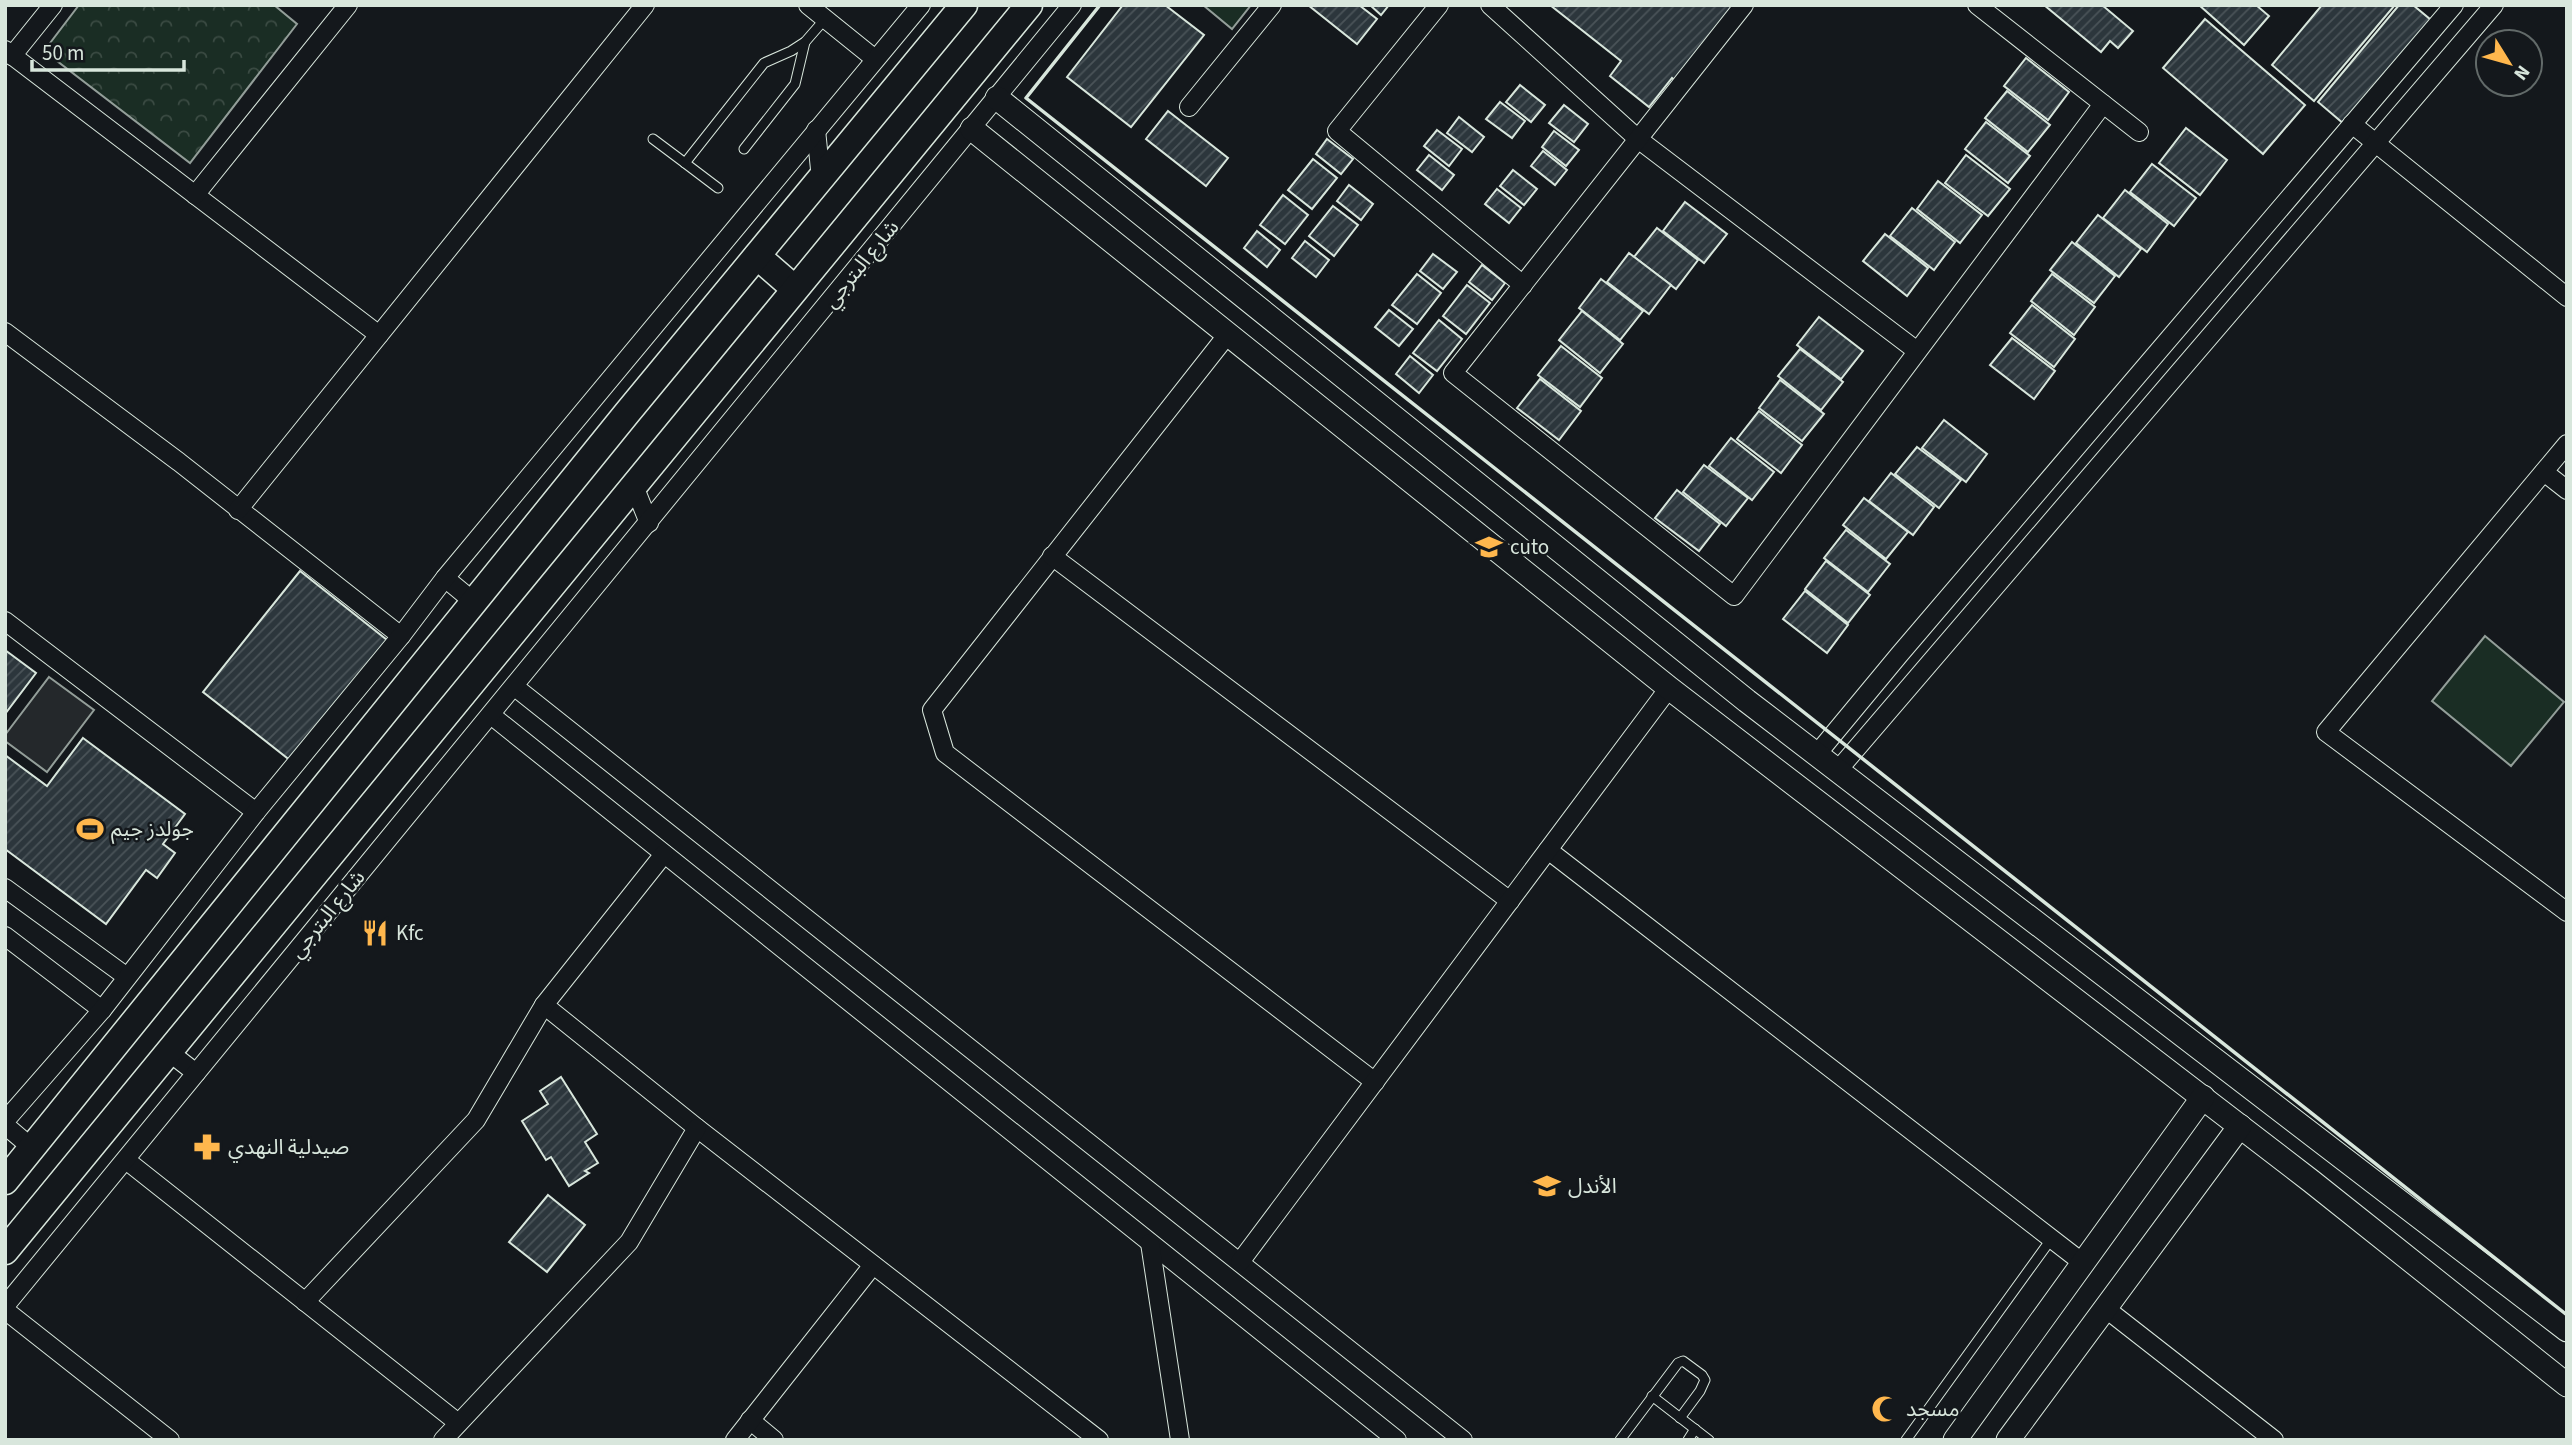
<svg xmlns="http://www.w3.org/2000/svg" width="2572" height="1445" viewBox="0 0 2572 1445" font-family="'Source Sans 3','Noto Sans Arabic',sans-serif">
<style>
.forest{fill:url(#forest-crowns);stroke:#939e99;stroke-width:2}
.pitch{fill:#1a2d24;stroke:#939e99;stroke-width:2}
.parking{fill:#24282b;stroke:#939e99;stroke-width:2}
.building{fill:url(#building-hatch);stroke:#d8e6dc;stroke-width:2}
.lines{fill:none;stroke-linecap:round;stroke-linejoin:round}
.service-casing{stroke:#d8e6dc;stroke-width:11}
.minor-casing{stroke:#d8e6dc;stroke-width:20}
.tertiary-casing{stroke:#d8e6dc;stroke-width:25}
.secondary-casing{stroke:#d8e6dc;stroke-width:29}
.service{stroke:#14181c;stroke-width:9}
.minor{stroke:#14181c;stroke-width:18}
.tertiary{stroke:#14181c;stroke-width:23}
.secondary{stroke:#14181c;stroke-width:26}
.wall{stroke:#d8e6dc;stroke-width:3.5}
.labels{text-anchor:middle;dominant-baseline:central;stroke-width:5;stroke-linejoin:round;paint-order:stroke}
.street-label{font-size:21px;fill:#d8e6dc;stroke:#14181c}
.poi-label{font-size:21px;fill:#d8e6dc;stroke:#14181c;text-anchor:start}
</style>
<defs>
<pattern id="forest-crowns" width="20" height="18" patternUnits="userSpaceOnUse" patternTransform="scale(1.75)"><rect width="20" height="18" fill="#1a2d24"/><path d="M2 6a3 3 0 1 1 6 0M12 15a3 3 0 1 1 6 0" fill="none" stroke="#3b4b43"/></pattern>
<pattern id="building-hatch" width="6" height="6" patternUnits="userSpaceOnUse" patternTransform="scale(1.75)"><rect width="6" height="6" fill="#2c363c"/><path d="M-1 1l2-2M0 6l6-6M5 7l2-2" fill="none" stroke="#4a5358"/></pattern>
</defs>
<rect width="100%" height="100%" fill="#14181c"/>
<!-- forest -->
<path class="forest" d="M 79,5 L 274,5 L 297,24 L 190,163 L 44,51 Z"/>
<!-- pitch -->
<g class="pitch">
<path d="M 1203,5 L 1251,5 L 1232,29 Z"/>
<path d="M 2485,636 L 2564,702 L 2511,766 L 2432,701 Z"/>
</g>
<!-- parking -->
<path class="parking" d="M 49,677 L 94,710 L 47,772 L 5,741 L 5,735 Z"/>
<!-- building -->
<g class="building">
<path d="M 1123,5 L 1165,5 L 1204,35 L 1131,127 L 1067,77 Z"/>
<path d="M 1308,5 L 1359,5 L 1377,19 L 1357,44 Z"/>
<path d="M 1370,5 L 1389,5 L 1381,15 Z"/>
<path d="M 1550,5 L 1740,5 L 1678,83 L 1672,78 L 1649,107 L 1610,76 L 1621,61 Z"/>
<path d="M 2044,5 L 2102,5 L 2133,31 L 2118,48 L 2110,41 L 2101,52 Z"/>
<path d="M 2199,5 L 2256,5 L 2269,16 L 2244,45 Z"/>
<path d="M 2322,5 L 2395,5 L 2314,101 L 2272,65 Z"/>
<path d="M 2399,5 L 2413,5 L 2431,20 L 2344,124 L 2318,102 Z"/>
<path d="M 2205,19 L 2305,105 L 2263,154 L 2163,68 Z"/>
<path d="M 2026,58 L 2069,92 L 2048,120 L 2004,86 Z"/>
<path d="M 1520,85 L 1545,105 L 1531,122 L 1506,102 Z"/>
<path d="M 2007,91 L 2050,125 L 2028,152 L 1985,118 Z"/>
<path d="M 1500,102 L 1525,121 L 1512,138 L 1486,119 Z"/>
<path d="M 1564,105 L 1588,124 L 1574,142 L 1549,123 Z"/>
<path d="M 1168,111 L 1228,158 L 1206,186 L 1146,139 Z"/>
<path d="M 1459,117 L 1484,137 L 1472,152 L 1447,133 Z"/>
<path d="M 1986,122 L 2030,156 L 2008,183 L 1965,149 Z"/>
<path d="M 2186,128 L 2227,160 L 2200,195 L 2159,163 Z"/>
<path d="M 1437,130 L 1462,149 L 1449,166 L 1424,146 Z"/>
<path d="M 1554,131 L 1579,150 L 1566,166 L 1542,147 Z"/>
<path d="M 1327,139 L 1353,159 L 1341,174 L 1316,154 Z"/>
<path d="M 1543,151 L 1567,170 L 1555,185 L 1531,166 Z"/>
<path d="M 1429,155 L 1454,175 L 1442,190 L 1417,170 Z"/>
<path d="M 1966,155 L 2010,189 L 1988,216 L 1945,183 Z"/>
<path d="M 1313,159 L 1337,178 L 1312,209 L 1288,190 Z"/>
<path d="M 2152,164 L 2196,198 L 2174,226 L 2130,192 Z"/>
<path d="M 1513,170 L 1537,189 L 1524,205 L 1500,186 Z"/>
<path d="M 1938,181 L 1982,215 L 1960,243 L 1917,209 Z"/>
<path d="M 1349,185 L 1373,204 L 1361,220 L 1337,201 Z"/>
<path d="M 1497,189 L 1521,208 L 1509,223 L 1485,204 Z"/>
<path d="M 2125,190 L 2168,224 L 2147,252 L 2103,218 Z"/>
<path d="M 1283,195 L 1308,215 L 1285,244 L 1260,225 Z"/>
<path d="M 1685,202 L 1727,234 L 1704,263 L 1663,231 Z"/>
<path d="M 1333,206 L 1358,225 L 1334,256 L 1309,236 Z"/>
<path d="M 1912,208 L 1955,242 L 1934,270 L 1890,236 Z"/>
<path d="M 2098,215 L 2141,249 L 2119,277 L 2076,243 Z"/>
<path d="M 1657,228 L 1698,260 L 1676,289 L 1634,257 Z"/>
<path d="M 1257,231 L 1280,250 L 1267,267 L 1244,248 Z"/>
<path d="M 1885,234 L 1928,268 L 1907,296 L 1863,261 Z"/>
<path d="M 1305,241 L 1329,260 L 1316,277 L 1292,258 Z"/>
<path d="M 2072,242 L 2115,276 L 2094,303 L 2050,270 Z"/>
<path d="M 1629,253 L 1671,285 L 1649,314 L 1607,282 Z"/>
<path d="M 1433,254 L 1457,272 L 1443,289 L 1420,271 Z"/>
<path d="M 1482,265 L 1505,283 L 1492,300 L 1469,282 Z"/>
<path d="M 1417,274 L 1441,293 L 1417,324 L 1392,305 Z"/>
<path d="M 2052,274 L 2095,307 L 2074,335 L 2031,301 Z"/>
<path d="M 1601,279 L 1643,311 L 1620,340 L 1579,308 Z"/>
<path d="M 1467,285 L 1490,303 L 1466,334 L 1443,316 Z"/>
<path d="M 2032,305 L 2075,339 L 2054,367 L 2010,333 Z"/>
<path d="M 1389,310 L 1413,329 L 1399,346 L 1375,327 Z"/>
<path d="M 1582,311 L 1623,344 L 1600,373 L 1559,340 Z"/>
<path d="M 1819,317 L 1863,351 L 1841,379 L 1797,345 Z"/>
<path d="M 1439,320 L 1462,339 L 1437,371 L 1413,353 Z"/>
<path d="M 2012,338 L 2055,371 L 2034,399 L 1990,365 Z"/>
<path d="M 1561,346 L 1602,378 L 1580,407 L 1538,375 Z"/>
<path d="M 1800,349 L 1843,382 L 1821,410 L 1778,376 Z"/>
<path d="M 1410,356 L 1433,375 L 1419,393 L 1396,374 Z"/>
<path d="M 1540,379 L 1581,411 L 1559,440 L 1517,408 Z"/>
<path d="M 1780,380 L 1824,414 L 1802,441 L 1759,408 Z"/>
<path d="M 1759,411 L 1802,445 L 1781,473 L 1737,439 Z"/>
<path d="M 1944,420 L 1987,454 L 1966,482 L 1922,448 Z"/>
<path d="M 1731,438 L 1774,472 L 1752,500 L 1709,466 Z"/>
<path d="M 1917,447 L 1961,480 L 1939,508 L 1895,474 Z"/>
<path d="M 1704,465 L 1748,498 L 1726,526 L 1683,492 Z"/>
<path d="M 1891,473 L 1934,507 L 1913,535 L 1869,501 Z"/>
<path d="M 1677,490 L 1720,524 L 1699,551 L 1655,518 Z"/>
<path d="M 1864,498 L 1908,532 L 1886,559 L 1843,525 Z"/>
<path d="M 1846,530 L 1890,564 L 1868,592 L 1824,558 Z"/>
<path d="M 1826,561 L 1870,595 L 1848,623 L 1805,589 Z"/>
<path d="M 300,571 L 387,640 L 291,761 L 203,692 Z"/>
<path d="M 1805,591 L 1848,625 L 1827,653 L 1783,619 Z"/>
<path d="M 5,650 L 36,673 L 5,714 Z"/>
<path d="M 83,738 L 185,814 L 163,844 L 175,853 L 157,878 L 146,870 L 106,924 L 5,849 L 5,755 L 47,786 Z"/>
<path d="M 561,1077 L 597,1134 L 585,1142 L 598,1163 L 585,1171 L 589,1173 L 569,1186 L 551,1157 L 546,1160 L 522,1121 L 548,1104 L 540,1091 Z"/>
<path d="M 548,1195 L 585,1225 L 547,1272 L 509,1242 Z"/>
</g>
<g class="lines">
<!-- service casing -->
<g class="service-casing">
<g id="service">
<path d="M 653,139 L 685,163"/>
<path d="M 744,149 L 795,84 L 805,42"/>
<path d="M 718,188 L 685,163 L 764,63 L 791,51 L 805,42 L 825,19"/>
<path d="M 1652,1396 L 1709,1440"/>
<path d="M 1620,1440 L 1678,1363 L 1683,1361 L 1702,1375 L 1705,1380 L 1700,1391 L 1680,1418"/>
<path d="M 1688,1440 L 1695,1429"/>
<path d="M 1906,1440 L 2052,1238"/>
</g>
</g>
<!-- minor casing -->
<g class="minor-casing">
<g id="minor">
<path d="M 808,5 L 875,59"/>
<path d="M 1439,5 L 1337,131 L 1523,285"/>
<path d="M 1490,5 L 1638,139 L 1917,351"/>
<path d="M 1744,5 L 1453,373 L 1734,596 L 2103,104"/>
<path d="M 1977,5 L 2139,132"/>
<path d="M 5,50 L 379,335"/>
<path d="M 12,56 L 53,5"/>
<path d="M 1189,107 L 1272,5"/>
<path d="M 2352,124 L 2567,297"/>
<path d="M 816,130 L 821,179"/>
<path d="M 195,195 L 348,5"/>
<path d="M 5,332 L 179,462 L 401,636"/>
<path d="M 1228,334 L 932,710 L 945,753 L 1375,1082"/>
<path d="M 2567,444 L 2326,732 L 2567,912"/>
<path d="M 2544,472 L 2567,490"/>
<path d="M 634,486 L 649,523"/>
<path d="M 238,510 L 645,5"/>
<path d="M 1052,556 L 1510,901"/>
<path d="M 445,578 L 474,602"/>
<path d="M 5,621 L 256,812"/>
<path d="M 515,687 L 1463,1440"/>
<path d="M 491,715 L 1397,1440"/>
<path d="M 1817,754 L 1899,655 L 2454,5"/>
<path d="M 1838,770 L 2494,5"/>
<path d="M 1548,850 L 2083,1263"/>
<path d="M 5,888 L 127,977"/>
<path d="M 5,936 L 102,1010"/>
<path d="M 544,1005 L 697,1128 L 1099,1440"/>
<path d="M 169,1052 L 196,1073"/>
<path d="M 5,1121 L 102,1010 L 256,812 L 401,636 L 445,578 L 921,5"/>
<path d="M 5,1125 L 32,1148"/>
<path d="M 126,1160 L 457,1422"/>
<path d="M 1150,1243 L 1180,1440"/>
<path d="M 1240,1262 L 1669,688"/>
<path d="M 305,1302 L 476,1120 L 544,1005 L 664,854"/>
<path d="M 5,1306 L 1072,5"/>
<path d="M 2105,1308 L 2274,1440"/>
<path d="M 5,1310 L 170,1440"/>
<path d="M 750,1420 L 774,1440"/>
<path d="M 443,1440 L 629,1242 L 697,1128"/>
<path d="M 735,1440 L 873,1265"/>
</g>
</g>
<!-- tertiary casing -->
<g class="tertiary-casing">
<g id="tertiary">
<path d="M 997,98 L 1747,701 L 2567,1330"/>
<path d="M 972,129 L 1669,688 L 2311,1181 L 2567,1385"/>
<path d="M 1955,1440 L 2203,1097"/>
<path d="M 2008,1440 L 2240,1126"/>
</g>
</g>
<!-- secondary casing -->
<g class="secondary-casing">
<g id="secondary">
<path d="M 757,256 L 795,289"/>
<path d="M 5,1181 L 627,413 L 964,5"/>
<path d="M 5,1251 L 1029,5"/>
</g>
</g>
<!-- service -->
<use href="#service" class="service"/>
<!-- minor -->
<use href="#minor" class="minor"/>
<!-- tertiary -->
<use href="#tertiary" class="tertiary"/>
<!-- secondary -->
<use href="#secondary" class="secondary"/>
<!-- wall -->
<path class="wall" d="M 1100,5 L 1026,98 L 2567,1315"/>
</g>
<!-- icons -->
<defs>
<g id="school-bare" transform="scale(2.1)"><path d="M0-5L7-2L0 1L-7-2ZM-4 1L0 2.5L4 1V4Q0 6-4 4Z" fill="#ffb74d" stroke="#14181c" stroke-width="2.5" paint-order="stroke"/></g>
<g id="stadium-bare" transform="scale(2.1)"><path d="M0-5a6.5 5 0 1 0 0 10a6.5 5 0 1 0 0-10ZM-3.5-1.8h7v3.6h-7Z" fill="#ffb74d" stroke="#14181c" stroke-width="2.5" paint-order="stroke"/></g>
<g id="restaurant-bare" transform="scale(2.1)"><path d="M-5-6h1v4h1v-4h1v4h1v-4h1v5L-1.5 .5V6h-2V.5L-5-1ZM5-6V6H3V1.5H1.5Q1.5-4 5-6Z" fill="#ffb74d" stroke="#14181c" stroke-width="2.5" paint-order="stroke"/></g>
<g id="pharmacy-bare" transform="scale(2.1)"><path d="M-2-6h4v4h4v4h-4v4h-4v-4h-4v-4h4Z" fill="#ffb74d" stroke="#14181c" stroke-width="2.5" paint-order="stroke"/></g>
<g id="mosque-bare" transform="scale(2.1)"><path d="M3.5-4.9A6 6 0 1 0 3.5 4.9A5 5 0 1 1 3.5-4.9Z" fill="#ffb74d" stroke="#14181c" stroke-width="2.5" paint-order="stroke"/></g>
</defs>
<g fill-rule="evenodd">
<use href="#school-bare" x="1489" y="547"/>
<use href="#stadium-bare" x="90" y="829"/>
<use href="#restaurant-bare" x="375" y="933"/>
<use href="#pharmacy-bare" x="207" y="1147"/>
<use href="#school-bare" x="1547" y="1186"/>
<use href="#mosque-bare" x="1885" y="1409"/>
</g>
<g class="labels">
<!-- street labels -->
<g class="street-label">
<text transform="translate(861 264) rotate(-51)">شارع البترجي</text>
<text transform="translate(327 914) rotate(-51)">شارع البترجي</text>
</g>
<!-- poi labels -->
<g class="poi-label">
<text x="1510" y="547">cuto</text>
<text x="111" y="829">جولدز جيم</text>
<text x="396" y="933">Kfc</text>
<text x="228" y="1147">صيدلية النهدي</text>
<text x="1568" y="1186">الأندل</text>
<text x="1906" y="1409">مسجد</text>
</g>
</g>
<!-- border -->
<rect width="2572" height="1445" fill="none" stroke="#d8e6dc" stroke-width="14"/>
<!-- north arrow -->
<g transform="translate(2509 63) rotate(127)"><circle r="33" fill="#14181c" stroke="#626a69" stroke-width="2"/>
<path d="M0-5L12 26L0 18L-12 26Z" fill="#ffb74d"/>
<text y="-10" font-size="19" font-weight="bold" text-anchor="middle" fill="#d8e6dc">N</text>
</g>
<!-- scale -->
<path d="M32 60v10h152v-10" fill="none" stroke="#d8e6dc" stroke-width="3.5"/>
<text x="42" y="60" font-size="21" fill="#d8e6dc" stroke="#14181c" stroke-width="5" paint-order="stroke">50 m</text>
</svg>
